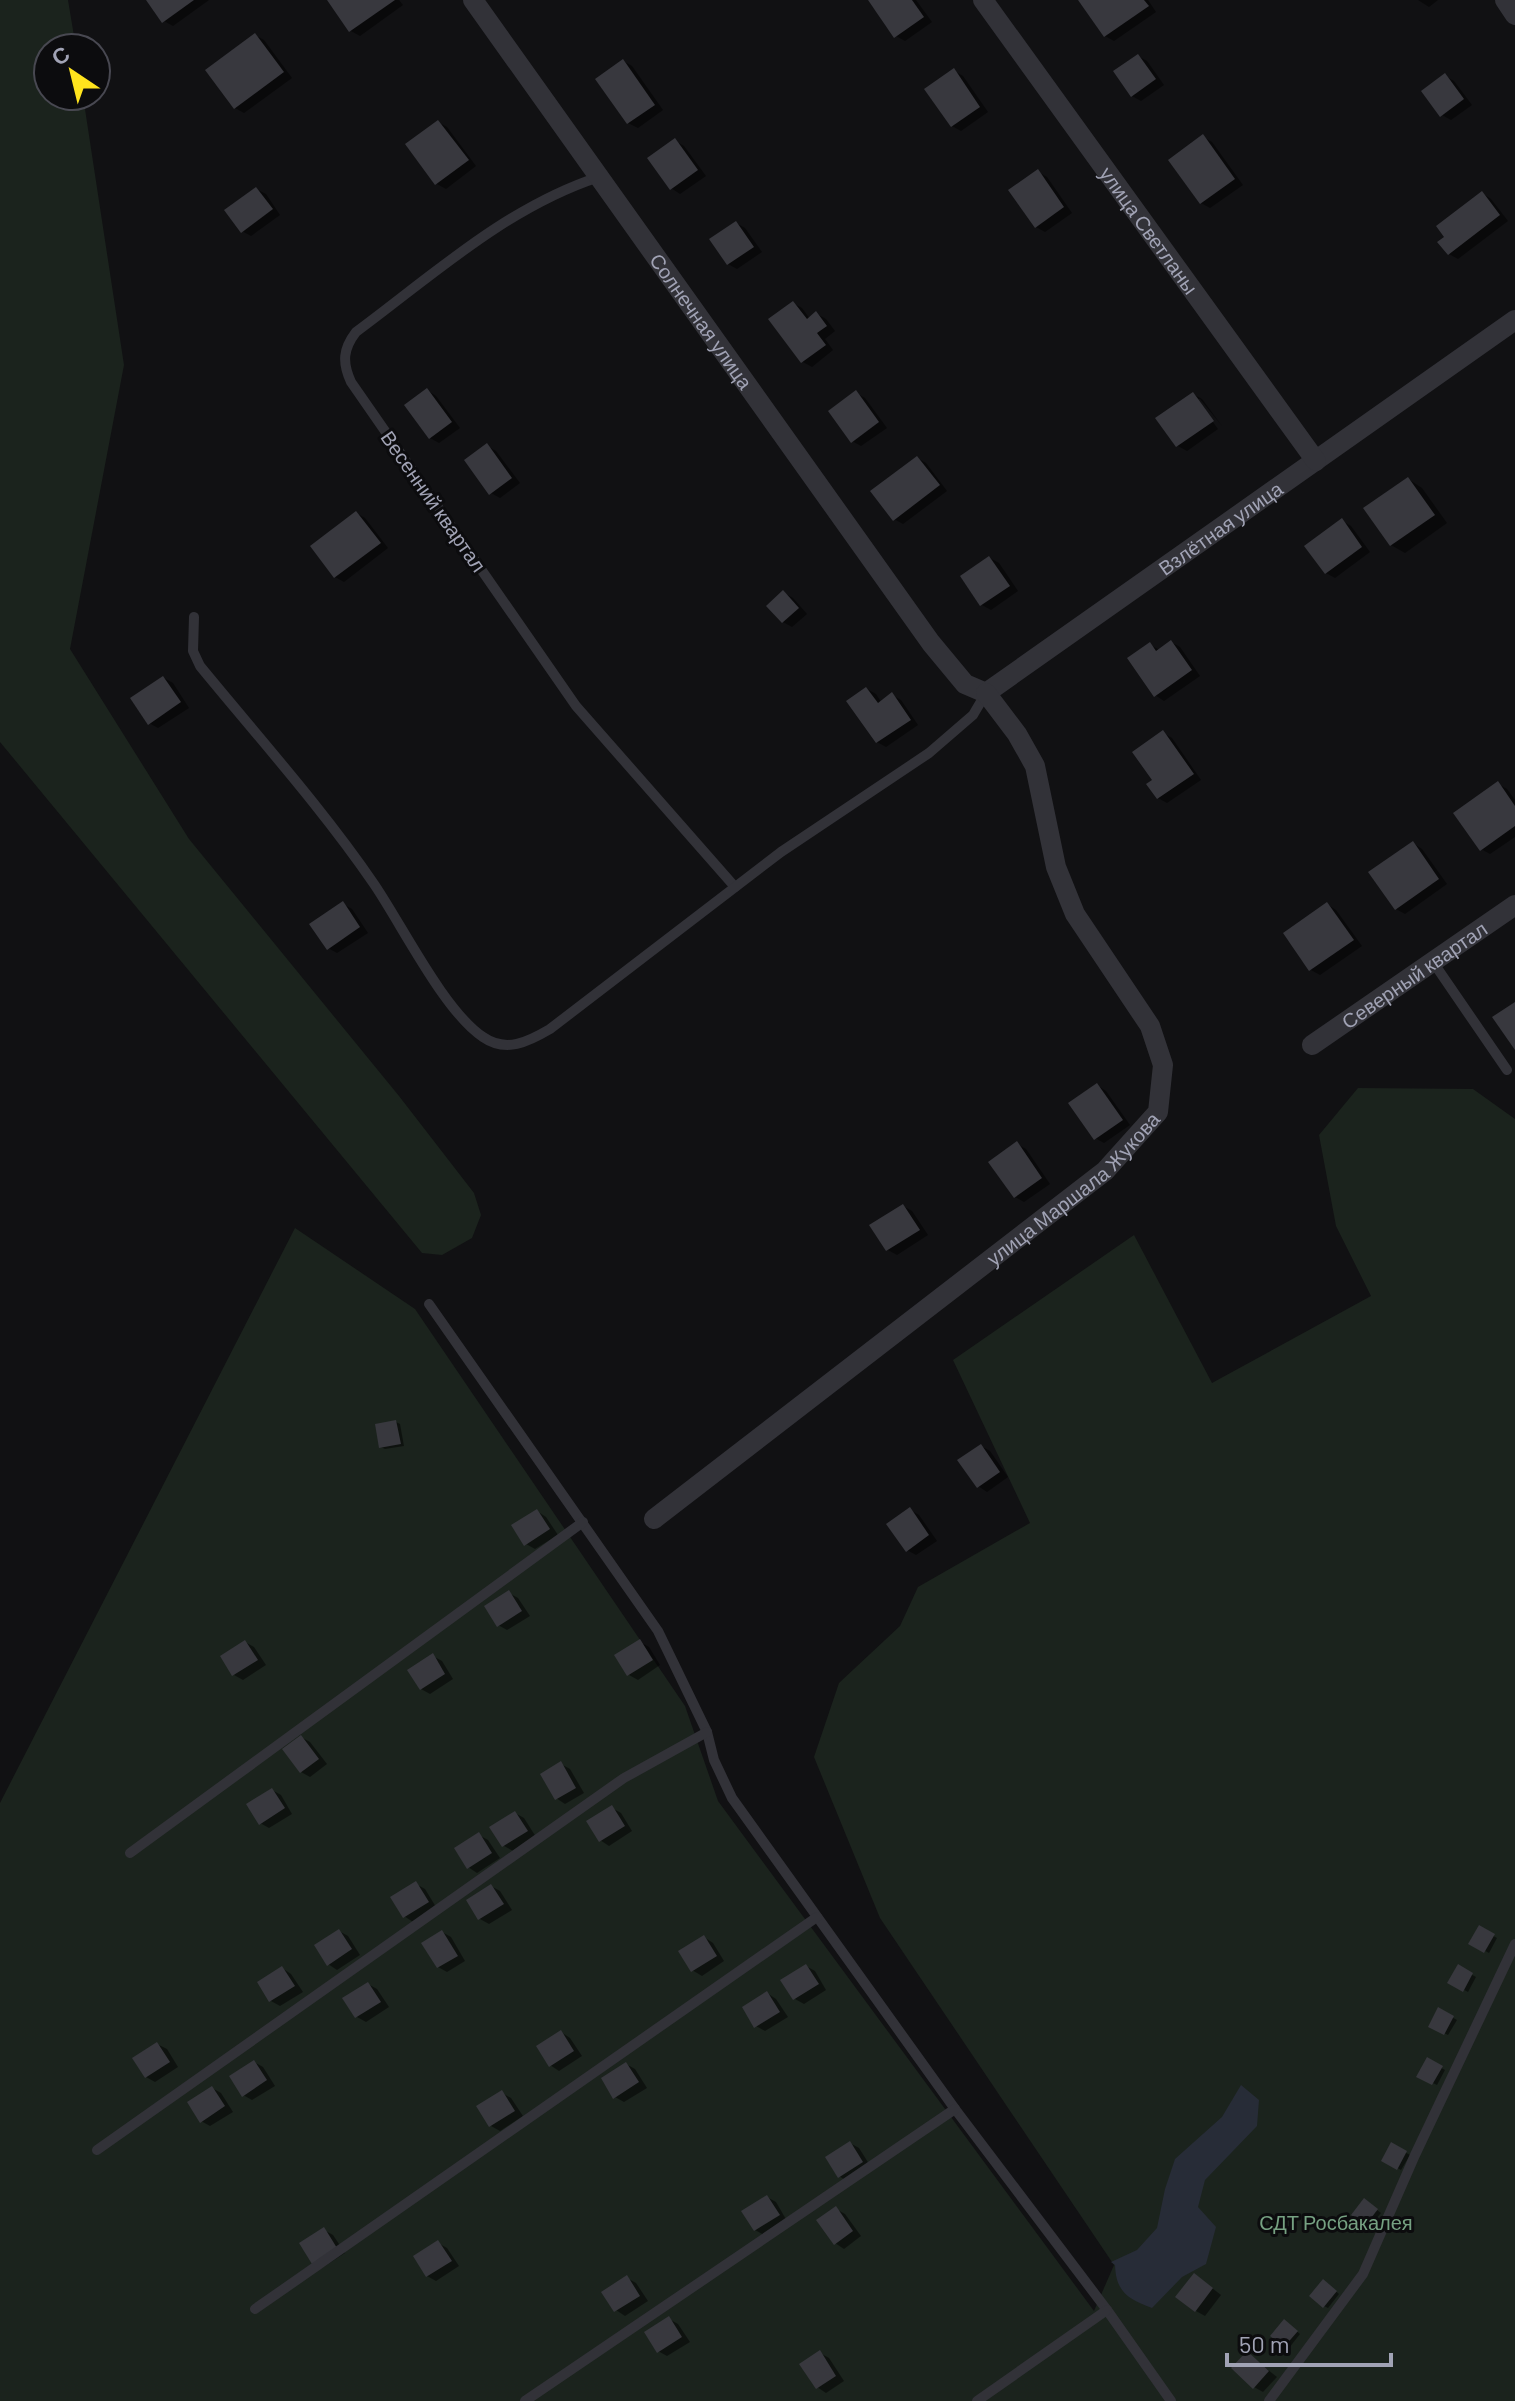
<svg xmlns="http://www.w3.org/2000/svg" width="1515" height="2401" viewBox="0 0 1515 2401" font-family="Barlow,sans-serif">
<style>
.green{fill:#1b231d}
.water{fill:#272c37}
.shadow{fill:#0007}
.building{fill:#38383e}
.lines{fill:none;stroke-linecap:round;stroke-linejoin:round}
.lane{stroke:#323238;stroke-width:10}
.street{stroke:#323238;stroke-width:20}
.labels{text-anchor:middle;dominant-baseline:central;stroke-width:6;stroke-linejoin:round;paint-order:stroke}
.street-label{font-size:20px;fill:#a1a3b5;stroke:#0c0c0e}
.park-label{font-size:20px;fill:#76a182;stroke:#0c0c0e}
</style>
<rect width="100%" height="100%" fill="#111113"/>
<!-- green -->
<g class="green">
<path d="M 0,0 L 68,0 L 76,48 L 48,48 L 48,96 L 83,96 L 124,365 L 70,649 L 189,839 L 399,1096 L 474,1193 L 481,1215 L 472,1238 L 442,1255 L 422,1253 L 0,742 Z"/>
<path d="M 1358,1088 L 1473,1089 L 1515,1119 L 1515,2401 L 0,2401 L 0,1803 L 295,1228 L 415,1309 L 685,1706 L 718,1801 L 1094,2311 L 1114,2265 L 880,1918 L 814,1757 L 839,1683 L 900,1626 L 918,1587 L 1030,1523 L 953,1360 L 1134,1235 L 1212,1383 L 1371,1296 L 1336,1226 L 1319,1135 Z"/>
</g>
<!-- water -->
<path class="water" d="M 1241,2085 L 1259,2100 L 1257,2126 L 1205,2180 L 1198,2207 L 1216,2227 L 1206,2264 L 1182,2277 L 1152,2308 C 1128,2299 1116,2292 1115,2265 L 1111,2262 L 1137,2250 L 1157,2228 L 1165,2189 L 1175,2159 L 1222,2117 Z"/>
<!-- shadow -->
<g class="shadow">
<path d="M 149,0 L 209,0 L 173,26 L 164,21 Z"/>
<path d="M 329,0 L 399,0 L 403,5 L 360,36 L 351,31 Z"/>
<path d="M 871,0 L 916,0 L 932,22 L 905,41 L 896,36 Z"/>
<path d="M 1080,0 L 1148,0 L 1156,12 L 1114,41 L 1105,36 Z"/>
<path d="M 1418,0 L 1438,0 L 1429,7 Z"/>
<path d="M 255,35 L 264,40 L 292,78 L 244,113 L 235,108 Z"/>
<path d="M 1138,56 L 1147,61 L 1164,85 L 1141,101 L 1132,96 Z"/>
<path d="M 623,61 L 632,66 L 663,110 L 638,128 L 628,123 Z"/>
<path d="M 954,71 L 963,76 L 988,112 L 961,131 L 952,126 Z"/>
<path d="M 1445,76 L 1454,81 L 1472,105 L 1451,120 L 1442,115 Z"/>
<path d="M 438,122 L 447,127 L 476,166 L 446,189 L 437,184 Z"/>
<path d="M 1203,137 L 1212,142 L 1243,185 L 1210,208 L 1201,203 Z"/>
<path d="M 675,141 L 684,146 L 706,176 L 680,194 L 671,188 Z"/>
<path d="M 1038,172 L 1047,177 L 1072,213 L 1045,232 L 1036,227 Z"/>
<path d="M 256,189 L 266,194 L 280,215 L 251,236 L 242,231 Z"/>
<path d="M 1482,193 L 1491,199 L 1508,221 L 1458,259 L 1449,254 Z"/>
<path d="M 736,223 L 745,228 L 762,252 L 737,269 L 728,264 Z"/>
<path d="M 793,303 L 802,308 L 810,319 L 817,314 L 826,319 L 835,331 L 825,339 L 833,350 L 812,367 L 803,362 Z"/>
<path d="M 427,390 L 436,396 L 460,428 L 439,443 L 430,438 Z"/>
<path d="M 856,393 L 865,398 L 887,428 L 861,446 L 852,441 Z"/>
<path d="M 1193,394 L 1202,399 L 1222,426 L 1200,399 L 1196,399 L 1218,429 L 1187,451 L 1178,446 L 1158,419 Z"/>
<path d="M 487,446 L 496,451 L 520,483 L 500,498 L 491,493 Z"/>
<path d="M 917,458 L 926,463 L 947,491 L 903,524 L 894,519 Z"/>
<path d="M 1408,479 L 1422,488 L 1447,523 L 1405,553 L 1391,545 Z"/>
<path d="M 356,513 L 365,518 L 388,548 L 344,582 L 335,577 Z"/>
<path d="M 1342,521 L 1351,526 L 1370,552 L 1335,578 L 1326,573 Z"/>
<path d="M 990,558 L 999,563 L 1018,591 L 991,610 L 982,605 Z"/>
<path d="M 784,593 L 793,598 L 807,614 L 792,627 L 783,622 Z"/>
<path d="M 1171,642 L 1180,647 L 1200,676 L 1164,701 L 1155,695 L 1150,645 L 1160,650 Z"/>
<path d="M 164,678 L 173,683 L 189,708 L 158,728 L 149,723 Z"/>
<path d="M 867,689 L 876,694 L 881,702 L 892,695 L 901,700 L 918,725 L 886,747 L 877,742 Z"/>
<path d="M 1163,733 L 1172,738 L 1201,780 L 1167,803 L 1158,798 L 1154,781 Z"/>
<path d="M 1498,784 L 1507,789 L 1515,800 L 1515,837 L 1490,854 L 1481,849 Z"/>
<path d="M 1413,843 L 1422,849 L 1447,884 L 1405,914 L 1396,909 Z"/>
<path d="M 343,904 L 352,909 L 368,933 L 337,953 L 328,948 Z"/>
<path d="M 1327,904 L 1336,910 L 1362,946 L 1320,975 L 1311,970 Z"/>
<path d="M 1097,1085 L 1106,1091 L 1130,1125 L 1104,1143 L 1095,1138 Z"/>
<path d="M 1017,1144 L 1026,1149 L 1050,1184 L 1024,1202 L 1015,1197 Z"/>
<path d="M 903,1206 L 912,1211 L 928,1235 L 897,1255 L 888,1250 Z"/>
<path d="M 396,1422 L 400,1424 L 404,1446 L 385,1449 L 381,1447 Z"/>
<path d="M 981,1446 L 990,1451 L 1008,1477 L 987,1492 L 978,1486 Z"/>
<path d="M 910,1510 L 919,1515 L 937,1541 L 916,1555 L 907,1550 Z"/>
<path d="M 537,1511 L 546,1517 L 558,1535 L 535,1549 L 526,1544 Z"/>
<path d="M 509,1593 L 518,1598 L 530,1616 L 507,1630 L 498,1625 Z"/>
<path d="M 245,1642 L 254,1647 L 266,1665 L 243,1680 L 234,1675 Z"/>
<path d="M 640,1642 L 649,1647 L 660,1665 L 638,1680 L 629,1675 Z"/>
<path d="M 433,1656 L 442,1661 L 453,1679 L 430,1694 L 421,1689 Z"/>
<path d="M 301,1737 L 310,1742 L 327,1764 L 310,1777 L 301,1772 Z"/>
<path d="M 561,1764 L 570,1769 L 584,1793 L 565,1804 L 556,1798 Z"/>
<path d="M 272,1790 L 281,1795 L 292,1814 L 269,1828 L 260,1823 Z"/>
<path d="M 612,1808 L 621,1813 L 632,1831 L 609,1846 L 600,1840 Z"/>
<path d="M 515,1813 L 524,1818 L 536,1837 L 513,1851 L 504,1846 L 492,1828 Z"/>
<path d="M 479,1835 L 488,1840 L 500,1858 L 477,1873 L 468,1867 Z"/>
<path d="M 416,1884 L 425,1889 L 436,1907 L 413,1922 L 404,1916 Z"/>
<path d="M 491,1886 L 500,1891 L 512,1910 L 489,1924 L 480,1919 L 468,1901 Z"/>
<path d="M 1479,1928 L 1497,1938 L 1489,1953 L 1471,1943 Z"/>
<path d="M 339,1931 L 348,1936 L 360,1955 L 337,1970 L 328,1964 Z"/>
<path d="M 442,1932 L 451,1937 L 465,1961 L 447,1972 L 438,1967 Z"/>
<path d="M 704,1937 L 713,1943 L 724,1961 L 702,1976 L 692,1970 Z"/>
<path d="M 806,1966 L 815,1971 L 826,1990 L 804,2004 L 795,1999 Z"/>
<path d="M 1458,1967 L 1476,1977 L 1468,1992 L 1450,1982 Z"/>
<path d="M 282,1968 L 291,1974 L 303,1992 L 280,2006 L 271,2001 L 259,1983 Z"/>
<path d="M 368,1984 L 377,1989 L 389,2007 L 366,2022 L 357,2017 Z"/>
<path d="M 767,1993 L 776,1999 L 788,2017 L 765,2031 L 756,2026 Z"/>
<path d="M 1439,2010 L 1457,2020 L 1448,2035 L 1430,2026 Z"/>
<path d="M 561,2032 L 570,2038 L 582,2056 L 559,2071 L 550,2065 Z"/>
<path d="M 157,2044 L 167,2049 L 178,2067 L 155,2082 L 146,2077 Z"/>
<path d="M 1427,2060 L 1445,2070 L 1437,2085 L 1419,2076 Z"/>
<path d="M 254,2062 L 263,2067 L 275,2086 L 252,2100 L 243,2095 Z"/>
<path d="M 626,2064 L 635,2069 L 647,2088 L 624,2102 L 615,2097 Z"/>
<path d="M 212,2088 L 221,2093 L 233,2112 L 210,2126 L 201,2121 Z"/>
<path d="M 502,2093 L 511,2098 L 523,2116 L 500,2131 L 491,2126 Z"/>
<path d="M 850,2143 L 859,2148 L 871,2167 L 848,2182 L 839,2176 Z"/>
<path d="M 1392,2145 L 1410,2155 L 1401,2170 L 1384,2160 Z"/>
<path d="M 767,2197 L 776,2202 L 787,2221 L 764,2235 L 755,2230 Z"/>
<path d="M 1368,2203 L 1381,2213 L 1369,2227 L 1366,2225 Z"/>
<path d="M 836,2209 L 845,2214 L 861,2236 L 844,2249 L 835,2243 Z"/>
<path d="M 324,2230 L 333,2235 L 345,2253 L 322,2268 Z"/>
<path d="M 438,2243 L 447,2248 L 459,2266 L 436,2281 L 427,2276 Z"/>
<path d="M 627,2278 L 636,2283 L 648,2301 L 625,2316 L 616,2310 Z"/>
<path d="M 1203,2281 L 1221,2295 L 1205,2316 L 1196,2311 Z"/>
<path d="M 1327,2284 L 1339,2294 L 1328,2308 L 1324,2306 Z"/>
<path d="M 669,2319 L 678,2324 L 690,2342 L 667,2356 L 658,2351 Z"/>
<path d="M 1288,2324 L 1300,2334 L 1289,2348 L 1273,2335 Z"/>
<path d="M 820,2353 L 829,2358 L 844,2381 L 826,2393 L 817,2387 Z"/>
<path d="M 1247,2353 L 1277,2377 L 1263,2392 L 1254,2387 Z"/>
</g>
<!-- building -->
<g class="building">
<path d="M 146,0 L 194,0 L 162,23 Z"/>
<path d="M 327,0 L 395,0 L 349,32 Z"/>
<path d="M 868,0 L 912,0 L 924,17 L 894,38 Z"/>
<path d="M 1078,0 L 1144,0 L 1149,6 L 1104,37 Z"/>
<path d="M 255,33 L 284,72 L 234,109 L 205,70 Z"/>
<path d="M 1138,54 L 1156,79 L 1131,97 L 1113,71 Z"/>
<path d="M 623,59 L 655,105 L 627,124 L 595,79 Z"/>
<path d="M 954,68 L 980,107 L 951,127 L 924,89 Z"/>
<path d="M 1445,73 L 1464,99 L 1440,117 L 1421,91 Z"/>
<path d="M 438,120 L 469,160 L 435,185 L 405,144 Z"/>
<path d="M 1203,134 L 1235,179 L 1200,204 L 1168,160 Z"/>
<path d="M 675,138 L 698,170 L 670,190 L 647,158 Z"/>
<path d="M 1038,169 L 1064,207 L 1035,228 L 1008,190 Z"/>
<path d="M 256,187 L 273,209 L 241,233 L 224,210 Z"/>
<path d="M 1482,191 L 1500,215 L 1448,255 L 1437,242 L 1444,237 L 1436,226 Z"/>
<path d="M 736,221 L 754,247 L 727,265 L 709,239 Z"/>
<path d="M 793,301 L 807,319 L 816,311 L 827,326 L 817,333 L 826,345 L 801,363 L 768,319 Z"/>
<path d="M 427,388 L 452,422 L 429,439 L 404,405 Z"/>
<path d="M 856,390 L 879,422 L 851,443 L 828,411 Z"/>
<path d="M 1193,392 L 1214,421 L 1176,447 L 1155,418 Z"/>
<path d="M 487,443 L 512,478 L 489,495 L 464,460 Z"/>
<path d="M 917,456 L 940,485 L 893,521 L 870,491 Z"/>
<path d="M 1408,477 L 1435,515 L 1390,546 L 1363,508 Z"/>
<path d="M 356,511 L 381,543 L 334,578 L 310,546 Z"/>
<path d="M 1342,518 L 1362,547 L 1325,574 L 1304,546 Z"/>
<path d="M 989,556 L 1010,586 L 980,606 L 960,576 Z"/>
<path d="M 783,590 L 799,608 L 782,623 L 766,606 Z"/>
<path d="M 1171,640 L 1192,670 L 1154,697 L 1127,658 L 1150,642 L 1156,651 Z"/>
<path d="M 163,676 L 181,702 L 148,725 L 130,698 Z"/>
<path d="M 866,687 L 878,703 L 892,692 L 911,720 L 876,743 L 846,701 Z"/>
<path d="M 1163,730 L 1194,774 L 1157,799 L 1146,784 L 1152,780 L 1132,752 Z"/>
<path d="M 1498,781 L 1515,806 L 1515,826 L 1480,851 L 1453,813 Z"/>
<path d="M 1413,841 L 1439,879 L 1395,910 L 1368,872 Z"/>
<path d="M 343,901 L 360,927 L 327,950 L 309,924 Z"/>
<path d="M 1327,902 L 1354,940 L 1309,971 L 1283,933 Z"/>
<path d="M 1515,1002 L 1515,1050 L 1492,1017 Z"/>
<path d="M 1097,1083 L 1123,1120 L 1094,1140 L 1068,1103 Z"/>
<path d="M 1017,1141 L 1042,1178 L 1014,1198 L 988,1162 Z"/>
<path d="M 903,1204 L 920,1230 L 886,1251 L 869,1225 Z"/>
<path d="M 396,1420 L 401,1444 L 379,1448 L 375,1424 Z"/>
<path d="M 981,1444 L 1000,1472 L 977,1488 L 957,1460 Z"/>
<path d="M 910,1507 L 929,1535 L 906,1552 L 886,1524 Z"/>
<path d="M 537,1509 L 550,1529 L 524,1546 L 511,1525 Z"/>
<path d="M 509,1590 L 522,1611 L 497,1627 L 484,1606 Z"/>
<path d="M 640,1639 L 653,1660 L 627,1676 L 614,1655 Z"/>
<path d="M 245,1640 L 258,1660 L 232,1676 L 220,1656 Z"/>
<path d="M 433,1653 L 445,1674 L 420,1690 L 407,1670 Z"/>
<path d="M 301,1735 L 319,1759 L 300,1773 L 282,1749 Z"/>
<path d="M 561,1761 L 576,1788 L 555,1800 L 540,1774 Z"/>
<path d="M 272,1788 L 285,1808 L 259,1825 L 246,1804 Z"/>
<path d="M 612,1805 L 625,1826 L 599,1842 L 586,1821 Z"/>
<path d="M 515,1811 L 528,1831 L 502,1847 L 489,1827 Z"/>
<path d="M 479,1832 L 492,1853 L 467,1869 L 454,1848 Z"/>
<path d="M 416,1881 L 429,1902 L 403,1918 L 390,1897 Z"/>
<path d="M 491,1884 L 504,1904 L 478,1920 L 466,1900 Z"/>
<path d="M 1479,1925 L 1495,1934 L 1484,1953 L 1468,1944 Z"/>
<path d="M 339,1929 L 352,1949 L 327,1966 L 314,1945 Z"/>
<path d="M 442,1930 L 458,1956 L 437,1968 L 421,1943 Z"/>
<path d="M 704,1935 L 717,1956 L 691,1972 L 678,1951 Z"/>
<path d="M 806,1964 L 819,1984 L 793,2000 L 780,1980 Z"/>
<path d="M 1458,1964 L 1473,1973 L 1463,1992 L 1447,1983 Z"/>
<path d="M 282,1966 L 295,1986 L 269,2002 L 257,1982 Z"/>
<path d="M 368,1982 L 381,2002 L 355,2018 L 342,1998 Z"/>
<path d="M 767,1991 L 780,2012 L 754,2028 L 742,2007 Z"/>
<path d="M 1438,2007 L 1454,2016 L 1444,2035 L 1428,2027 Z"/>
<path d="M 561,2030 L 574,2051 L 549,2067 L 536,2046 Z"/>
<path d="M 157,2042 L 170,2062 L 145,2078 L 132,2058 Z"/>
<path d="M 1427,2057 L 1443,2066 L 1432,2085 L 1416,2077 Z"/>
<path d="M 254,2060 L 267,2080 L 242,2097 L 229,2076 Z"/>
<path d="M 626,2062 L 639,2082 L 613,2099 L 601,2078 Z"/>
<path d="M 212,2086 L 225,2106 L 200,2123 L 187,2102 Z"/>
<path d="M 502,2090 L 515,2111 L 489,2127 L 476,2106 Z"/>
<path d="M 850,2141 L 863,2162 L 838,2178 L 825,2157 Z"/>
<path d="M 1391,2142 L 1407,2151 L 1397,2170 L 1381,2161 Z"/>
<path d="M 767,2195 L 780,2215 L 754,2231 L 741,2211 Z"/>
<path d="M 1364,2198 L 1378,2209 L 1365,2226 L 1351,2215 Z"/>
<path d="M 836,2206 L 853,2231 L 834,2245 L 816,2220 Z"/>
<path d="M 324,2227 L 337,2248 L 312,2264 L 299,2243 Z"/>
<path d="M 438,2240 L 452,2261 L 426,2277 L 413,2256 Z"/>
<path d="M 1194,2273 L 1213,2288 L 1195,2312 L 1175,2297 Z"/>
<path d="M 627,2275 L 640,2296 L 614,2312 L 601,2292 Z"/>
<path d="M 1323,2279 L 1337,2291 L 1323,2308 L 1309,2296 Z"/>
<path d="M 669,2316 L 682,2337 L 657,2353 L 644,2332 Z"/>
<path d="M 1284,2319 L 1298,2331 L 1284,2347 L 1270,2336 Z"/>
<path d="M 820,2350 L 836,2376 L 816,2389 L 799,2364 Z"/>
<path d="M 1247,2351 L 1269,2371 L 1253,2389 L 1231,2368 Z"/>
</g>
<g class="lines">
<!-- lane -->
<g class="lane">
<path d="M 599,177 C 507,207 433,275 356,332 C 343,349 342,362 351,382 L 576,706 L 735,887"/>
<path d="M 194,617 L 193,651 L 200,666 C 259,738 322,808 374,884 C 402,925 444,1011 483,1037 C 506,1053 528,1042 550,1029 L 781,852 L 929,753 L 973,715 L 986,693"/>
<path d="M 1433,962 L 1507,1070"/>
<path d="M 429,1304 L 658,1631 L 707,1732 L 714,1760 L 732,1798 L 955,2109 L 1107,2310 L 1171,2401"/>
<path d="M 130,1853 L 583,1522"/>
<path d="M 97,2150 L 624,1778 L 707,1732"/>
<path d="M 255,2309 L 817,1917"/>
<path d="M 525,2401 L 955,2109"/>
<path d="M 977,2401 L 1107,2310"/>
<path d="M 1269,2401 L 1363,2274 L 1415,2155 L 1515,1944"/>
</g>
<!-- street -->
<g class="street">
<path id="s1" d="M 473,0 L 931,643 L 965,684 L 986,693 L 1515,320"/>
<path id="s2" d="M 983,0 L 1316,461"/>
<path d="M 1505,0 L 1515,15"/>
<path id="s3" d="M 1312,1045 L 1515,905"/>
<path id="s4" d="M 654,1519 L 1105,1171 L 1158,1112 L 1163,1065 L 1150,1026 L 1075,914 L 1056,867 L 1035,766 L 1017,734 L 986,693"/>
</g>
</g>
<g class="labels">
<!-- street labels -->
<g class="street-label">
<text stroke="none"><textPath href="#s2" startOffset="284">улица Светланы</textPath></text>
<text stroke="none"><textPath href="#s1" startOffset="394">Солнечная улица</textPath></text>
<text transform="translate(434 501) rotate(55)">Весенний квартал</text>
<text stroke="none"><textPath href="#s1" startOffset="1152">Взлётная улица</textPath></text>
<text stroke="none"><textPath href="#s3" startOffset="124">Северный квартал</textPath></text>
<text stroke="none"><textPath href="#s4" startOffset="534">улица Маршала Жукова</textPath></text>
</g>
<!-- park labels -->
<g class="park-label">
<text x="1336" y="2222">СДТ Росбакалея</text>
</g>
</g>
<!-- north arrow -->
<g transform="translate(72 72) rotate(325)"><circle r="38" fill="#0c0c0e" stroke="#484851" stroke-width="2"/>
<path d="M0-6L14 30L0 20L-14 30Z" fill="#ffe41d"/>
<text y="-12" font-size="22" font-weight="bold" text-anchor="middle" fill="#a1a3b5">С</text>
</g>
<!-- scale -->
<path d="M1227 2353v12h164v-12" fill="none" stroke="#a1a3b5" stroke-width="4"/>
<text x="1239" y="2353" font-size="24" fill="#a1a3b5" stroke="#0c0c0e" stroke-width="6" paint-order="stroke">50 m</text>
</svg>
